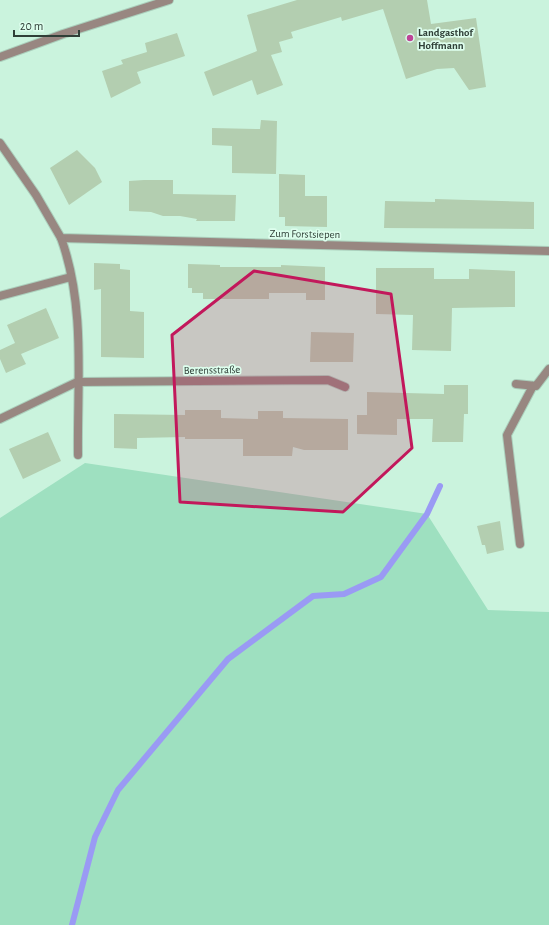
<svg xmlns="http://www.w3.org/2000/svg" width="549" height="925" viewBox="0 0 549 925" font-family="'Alegreya Sans',sans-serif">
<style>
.green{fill:#9ee0c0}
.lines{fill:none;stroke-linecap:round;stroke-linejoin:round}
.stream{stroke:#9a9af4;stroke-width:6}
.building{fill:#b3ceb0}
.service-casing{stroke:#abcfbc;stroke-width:10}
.minor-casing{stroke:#abcfbc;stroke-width:10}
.tertiary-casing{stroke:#abcfbc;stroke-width:10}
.service{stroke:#988781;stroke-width:8}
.minor{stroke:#988781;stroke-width:8}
.tertiary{stroke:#988781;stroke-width:8}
.marked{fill:#c2185b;fill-opacity:0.2;stroke:#c2185b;stroke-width:3;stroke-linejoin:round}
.poi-dot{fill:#be4497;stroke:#ddfeed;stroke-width:1.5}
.labels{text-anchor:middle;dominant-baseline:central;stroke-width:3.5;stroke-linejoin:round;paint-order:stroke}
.poi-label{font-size:11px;font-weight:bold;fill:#2f3f37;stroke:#ddfeed;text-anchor:start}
.street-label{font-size:11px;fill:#2f3f37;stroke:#ddfeed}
</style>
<rect width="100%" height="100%" fill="#caf3dd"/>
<!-- green -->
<path class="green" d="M 85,463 L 427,514 L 488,610 L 549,612 L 549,925 L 0,925 L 0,518 Z"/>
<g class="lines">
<!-- stream -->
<path class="stream" d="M 72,925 L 95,837 L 118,790 L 228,659 L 313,596 L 344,594 L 381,577 L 427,514 L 440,486"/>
</g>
<!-- building -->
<g class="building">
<path d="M 297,0 L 427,0 L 431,24 L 476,18 L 486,87 L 469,90 L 454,68 L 437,69 L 406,79 L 383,9 L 342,21 L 341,17 L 291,32 L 293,38 L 279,42 L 282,52 L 271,55 L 283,85 L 257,95 L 252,80 L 213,96 L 204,72 L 257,51 L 247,15 Z"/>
<path d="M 177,33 L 185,56 L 137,72 L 141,83 L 111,98 L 102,71 L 123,64 L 121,60 L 147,52 L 145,43 Z"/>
<path d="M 261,120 L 277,121 L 276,174 L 232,173 L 232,146 L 212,145 L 212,128 L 260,129 Z"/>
<path d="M 77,150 L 95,168 L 102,182 L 69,205 L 50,168 Z"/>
<path d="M 279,174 L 305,175 L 305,196 L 327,196 L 327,227 L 285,226 L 285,217 L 279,217 Z"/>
<path d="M 144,180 L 173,180 L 173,194 L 236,195 L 235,221 L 196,221 L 197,219 L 180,216 L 163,216 L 151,212 L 129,211 L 129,181 Z"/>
<path d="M 435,199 L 534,202 L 534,229 L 384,228 L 385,201 L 435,202 Z"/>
<path d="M 94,263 L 120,264 L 120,269 L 130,270 L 130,311 L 144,312 L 144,358 L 101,357 L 101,289 L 94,290 Z"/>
<path d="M 188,264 L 220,265 L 220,267 L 281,267 L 281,265 L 325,267 L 325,300 L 306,300 L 306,293 L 269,293 L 269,299 L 203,299 L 203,293 L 192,293 L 192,288 L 188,288 Z"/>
<path d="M 376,268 L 434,268 L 434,279 L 469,279 L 469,269 L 515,271 L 515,307 L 452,308 L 451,351 L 412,350 L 413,315 L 376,314 Z"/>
<path d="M 46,308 L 59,338 L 21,354 L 26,364 L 6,373 L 0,359 L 0,350 L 15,343 L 7,325 Z"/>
<path d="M 311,332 L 354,333 L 353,362 L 310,362 Z"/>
<path d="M 444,385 L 468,385 L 468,414 L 464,414 L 463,442 L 432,442 L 433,419 L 397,419 L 397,435 L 357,434 L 357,415 L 367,415 L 367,392 L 444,394 Z"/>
<path d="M 185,410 L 221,410 L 221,418 L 258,419 L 258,411 L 283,411 L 283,418 L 348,419 L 348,450 L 304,450 L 293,447 L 292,456 L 243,456 L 243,439 L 185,439 L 185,437 L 137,438 L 137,449 L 114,448 L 114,414 L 185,415 Z"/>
<path d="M 48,432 L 61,461 L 23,479 L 9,449 Z"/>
<path d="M 500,521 L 504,550 L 487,554 L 485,545 L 482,545 L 477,526 Z"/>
</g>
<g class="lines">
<!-- service casing -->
<g class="service-casing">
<path id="service" d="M 520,544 L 507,435 L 533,386"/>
</g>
<!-- minor casing -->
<g class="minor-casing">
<g id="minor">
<path d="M 0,143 L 36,195 L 61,238 L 549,251"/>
<path d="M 61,238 C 86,307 77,383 78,455"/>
<path d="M 0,296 L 71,277"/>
<path d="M 516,384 L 536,386 L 549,369"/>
<path d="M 0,419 L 77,382 L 328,380 L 345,387"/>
</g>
</g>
<!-- tertiary casing -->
<g class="tertiary-casing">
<path id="tertiary" d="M 0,57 L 63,34 L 169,0"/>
</g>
<!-- service -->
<use href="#service" class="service"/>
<!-- minor -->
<use href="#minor" class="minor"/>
<!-- tertiary -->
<use href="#tertiary" class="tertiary"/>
</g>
<!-- marked area -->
<path class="marked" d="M 254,271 L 391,294 L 412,448 L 343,512 L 180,502 L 172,335 Z"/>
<!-- markers -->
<circle class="poi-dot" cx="410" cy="38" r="4"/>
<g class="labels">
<!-- poi labels -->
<g class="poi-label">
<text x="418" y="32">Landgasthof<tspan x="418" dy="13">Hoffmann</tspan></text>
</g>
<!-- street labels -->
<g class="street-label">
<text transform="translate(305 234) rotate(1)">Zum Forstsiepen</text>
<text transform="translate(212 370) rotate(-1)">Berensstraße</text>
</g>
</g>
<!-- scale -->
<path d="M14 30v6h65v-6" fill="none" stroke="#2f3f37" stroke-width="2"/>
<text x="20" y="30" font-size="12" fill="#2f3f37" stroke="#ddfeed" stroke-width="3" paint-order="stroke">20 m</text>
</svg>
